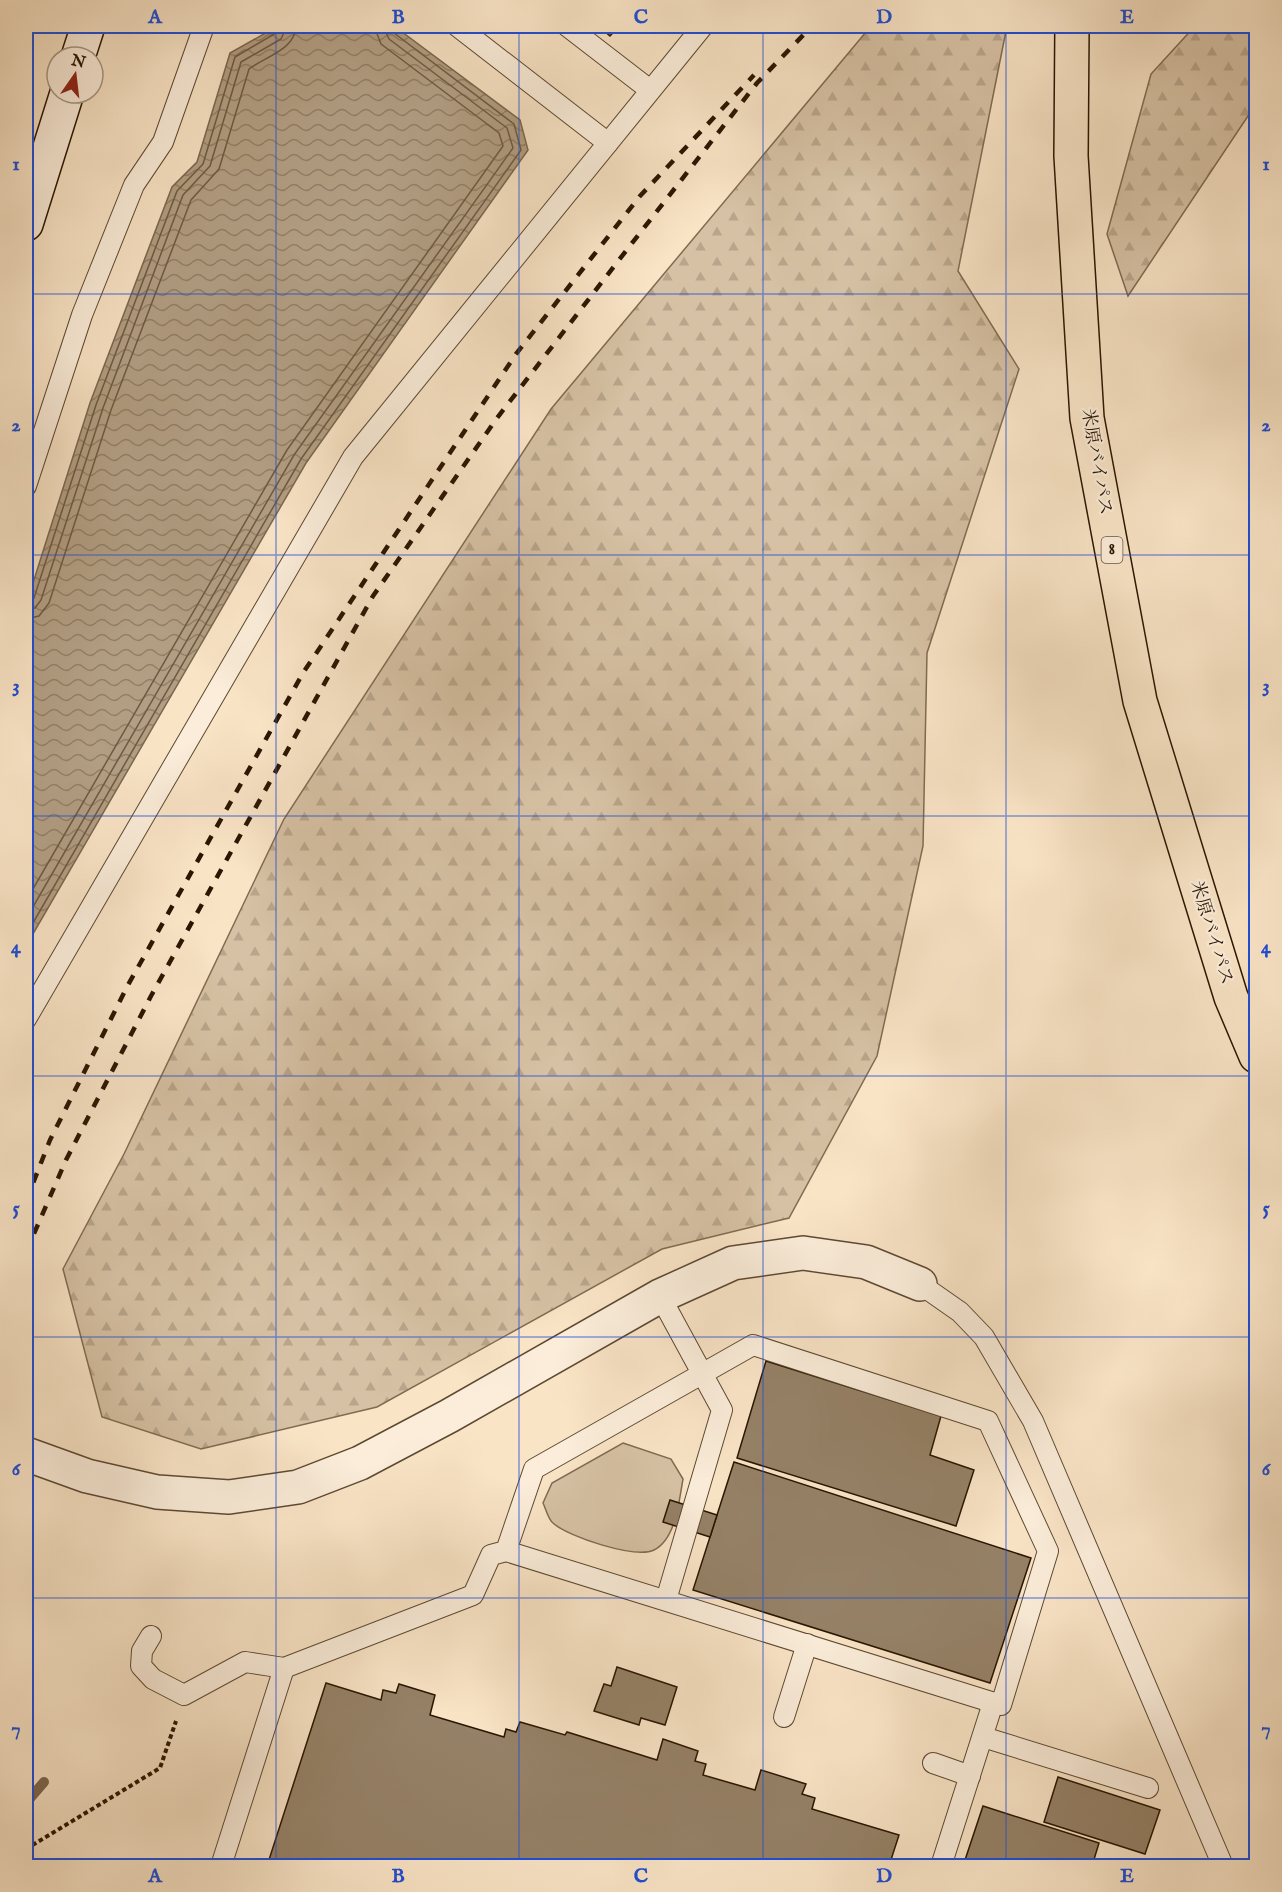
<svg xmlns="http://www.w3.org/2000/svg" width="1282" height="1892" viewBox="0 0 1282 1892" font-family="'IM FELL English','Noto Serif JP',serif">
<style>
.green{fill:#d6c1a4;stroke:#806b52;stroke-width:1.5}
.forest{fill:url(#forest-firs);stroke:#806b52;stroke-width:1.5}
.water{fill:url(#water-waves);stroke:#7b674f;stroke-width:1.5}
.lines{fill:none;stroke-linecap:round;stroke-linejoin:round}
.shore{stroke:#6e5a42;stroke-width:1.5}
.stream{stroke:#7b674f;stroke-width:10}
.building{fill:#958167;stroke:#291500;stroke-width:1.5}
.service-casing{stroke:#5d4932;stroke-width:22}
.tertiary-casing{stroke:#5d4932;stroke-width:36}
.secondary-casing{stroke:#291500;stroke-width:36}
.trunk-casing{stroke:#291500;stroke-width:36}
.path{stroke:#291500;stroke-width:4;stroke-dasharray:4.5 3;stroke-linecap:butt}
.service{stroke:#fbedda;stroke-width:20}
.tertiary{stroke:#fbedda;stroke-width:33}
.secondary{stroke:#fbedda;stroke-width:33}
.trunk{stroke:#f9e4c6;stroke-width:33}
.rail{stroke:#291500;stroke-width:4.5;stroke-dasharray:10 10;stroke-linecap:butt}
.grid{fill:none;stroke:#1d4ed8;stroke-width:1.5;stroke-opacity:0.55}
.labels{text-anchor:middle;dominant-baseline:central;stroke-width:4.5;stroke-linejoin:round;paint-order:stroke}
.shield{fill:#fbedda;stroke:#685641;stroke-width:1.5}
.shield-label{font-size:16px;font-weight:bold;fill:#291500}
.street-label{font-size:18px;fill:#291500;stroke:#fbedda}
.neatline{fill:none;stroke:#1d4ed8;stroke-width:2}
.grid-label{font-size:20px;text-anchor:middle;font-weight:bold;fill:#1d4ed8}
</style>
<defs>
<pattern id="forest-firs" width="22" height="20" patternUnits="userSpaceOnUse" patternTransform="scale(1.5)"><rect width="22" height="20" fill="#d6c1a4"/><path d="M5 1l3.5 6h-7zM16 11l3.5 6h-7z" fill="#b8a58b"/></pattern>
<pattern id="water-waves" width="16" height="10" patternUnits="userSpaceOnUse" patternTransform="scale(1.5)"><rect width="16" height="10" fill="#b29e83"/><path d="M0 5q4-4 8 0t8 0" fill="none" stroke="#918069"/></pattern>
</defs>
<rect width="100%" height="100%" fill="#f9e4c6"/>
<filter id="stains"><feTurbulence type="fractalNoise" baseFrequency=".00333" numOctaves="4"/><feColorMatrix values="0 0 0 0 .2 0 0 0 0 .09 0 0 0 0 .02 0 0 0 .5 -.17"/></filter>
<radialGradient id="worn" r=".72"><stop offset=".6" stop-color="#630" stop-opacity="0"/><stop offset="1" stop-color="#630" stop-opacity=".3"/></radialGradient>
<!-- green -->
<path class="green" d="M 623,1443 L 671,1459 L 683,1479 C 679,1501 676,1539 654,1550 C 636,1559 568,1537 553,1523 C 548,1519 546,1509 543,1503 L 552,1483 Z"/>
<!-- forest -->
<g class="forest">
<path d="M 871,26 L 1007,26 L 958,271 L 1019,369 L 927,653 L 923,846 L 877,1056 L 789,1218 L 662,1249 L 377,1407 L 201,1449 L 102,1417 L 63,1269 L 124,1154 L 284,819 L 551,409 Z"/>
<path d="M 1195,26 L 1256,26 L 1256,104 L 1128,296 L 1107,234 L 1151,74 Z"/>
</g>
<!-- water -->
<path class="water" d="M 278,26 L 394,26 L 520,120 L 528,150 L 306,463 L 26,946 L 26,605 L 90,403 L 172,187 L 197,162 L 230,53 Z"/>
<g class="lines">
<!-- shore -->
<g class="shore">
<path d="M 26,602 L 34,598 L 96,405 L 177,191 L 203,164 L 235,57 L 276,33 L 279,26"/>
<path d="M 26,610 L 35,608 L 41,600 L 103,408 L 183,195 L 210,166 L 241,62 L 281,39 L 287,26"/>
<path d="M 26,619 L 39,616 L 49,603 L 111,410 L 191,200 L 219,169 L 249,69 C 266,56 295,50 296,26"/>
<path d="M 26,901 L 287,450 L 503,146 L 499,133 L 381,44 L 374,26"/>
<path d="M 26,919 L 294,455 L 513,148 L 507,128 L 389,39 L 383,26"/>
<path d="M 26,935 L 301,459 L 521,150 L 514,124 L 394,33 L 391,26"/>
</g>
<!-- stream -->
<path class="stream" d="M 26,1803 L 44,1782"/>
</g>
<!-- building -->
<g class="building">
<path d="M 598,26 L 619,26 L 610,36 Z"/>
<path d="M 766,1361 L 941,1416 L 930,1455 L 974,1470 L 956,1526 L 737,1458 Z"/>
<path d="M 734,1462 L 1031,1558 L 990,1683 L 693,1590 Z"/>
<path d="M 670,1500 L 717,1515 L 710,1537 L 663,1522 Z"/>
<path d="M 617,1667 L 677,1687 L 665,1725 L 641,1718 L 639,1725 L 594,1711 L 604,1684 L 611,1686 Z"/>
<path d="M 326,1683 L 381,1700 L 383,1690 L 396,1693 L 399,1684 L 435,1695 L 430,1715 L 504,1737 L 506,1729 L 516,1732 L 520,1722 L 565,1735 L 567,1732 L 657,1760 L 663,1739 L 698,1751 L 695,1761 L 706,1764 L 703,1775 L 755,1790 L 761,1770 L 806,1784 L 802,1794 L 815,1798 L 812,1809 L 899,1835 L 889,1866 L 267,1866 Z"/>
<path d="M 1058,1777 L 1160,1810 L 1145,1854 L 1044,1822 Z"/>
<path d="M 983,1806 L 1099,1843 L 1092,1866 L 963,1866 Z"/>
</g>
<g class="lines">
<!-- service casing -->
<g class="service-casing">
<g id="service">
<path d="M 457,26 L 608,143"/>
<path d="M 567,26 L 650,90"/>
<path d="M 26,486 L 82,315 L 134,185 L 163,142 L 204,26"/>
<path d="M 26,1019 L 353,457 L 703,26"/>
<path d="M 920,1284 L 960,1312 L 984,1337 L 1033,1421 L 1223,1866"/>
<path d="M 660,1296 L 722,1410 L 666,1600"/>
<path d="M 151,1636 L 142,1651 L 141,1666 L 153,1679 L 184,1695 L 245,1662 L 284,1668 L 473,1595 L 491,1555 L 506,1551 L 1001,1705 L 1048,1551 L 988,1421 L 753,1345 L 534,1469 L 506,1551"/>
<path d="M 784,1717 L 807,1644"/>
<path d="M 983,1737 L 1148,1788"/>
<path d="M 933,1763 L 970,1776"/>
<path d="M 221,1866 L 284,1668"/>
<path d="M 941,1866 L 993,1703"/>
</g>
</g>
<!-- tertiary casing -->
<g class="tertiary-casing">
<path id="tertiary" d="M 26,1454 L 87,1476 L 157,1492 L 229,1497 L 298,1487 L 360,1463 L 449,1416 L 660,1296 L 733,1263 L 803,1253 L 866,1262 L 920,1284"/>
</g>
<!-- secondary casing -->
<g class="secondary-casing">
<g id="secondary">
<path d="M 78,57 L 88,26"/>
<path d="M 26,224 L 67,93"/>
</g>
</g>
<!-- trunk casing -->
<g class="trunk-casing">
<path id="trunk" d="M 1072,26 L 1071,156 L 1087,418 L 1140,701 L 1231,997 L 1256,1056"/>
</g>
<!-- path -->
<path class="path" d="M 26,1849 L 160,1768 L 176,1721"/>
<!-- service -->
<use href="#service" class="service"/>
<!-- tertiary -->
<use href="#tertiary" class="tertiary"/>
<!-- secondary -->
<use href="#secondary" class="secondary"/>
<!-- trunk -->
<use href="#trunk" class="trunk"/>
<!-- rail -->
<g class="rail">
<path d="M 26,1201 L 50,1140 L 128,985 L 303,673 L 516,354 L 640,196 L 754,75"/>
<path d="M 26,1252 L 66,1160 L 151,996 L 373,596 L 497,418 L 629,247 L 757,83 L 812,26"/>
</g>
</g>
<!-- grid -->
<path class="grid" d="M 276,26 L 276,1866M 519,26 L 519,1866M 763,26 L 763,1866M 1006,26 L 1006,1866M 26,294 L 1256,294M 26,555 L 1256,555M 26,816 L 1256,816M 26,1076 L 1256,1076M 26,1337 L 1256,1337M 26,1598 L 1256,1598"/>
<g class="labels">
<!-- shield labels -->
<rect class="shield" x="1101.5" y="537" width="21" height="26" rx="4.5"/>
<g class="shield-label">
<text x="1112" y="550">8</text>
</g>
<!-- street labels -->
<g class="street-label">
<text transform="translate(1096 462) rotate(80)">米原バイパス</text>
<text transform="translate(1211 933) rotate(73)">米原バイパス</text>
</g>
</g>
<!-- margin -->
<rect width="1282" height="1892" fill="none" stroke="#f9e4c6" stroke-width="66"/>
<!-- north arrow -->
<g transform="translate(75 75) rotate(14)"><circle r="28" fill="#fbedda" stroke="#a79783" stroke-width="1.5"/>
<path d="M0-4.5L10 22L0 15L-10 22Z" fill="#8f2418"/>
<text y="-9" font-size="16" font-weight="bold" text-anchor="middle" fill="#291500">N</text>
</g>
<rect x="33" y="33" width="1216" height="1826" class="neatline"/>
<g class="grid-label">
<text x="155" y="23">A</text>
<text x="398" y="23">B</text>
<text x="641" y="23">C</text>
<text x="884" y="23">D</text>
<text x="1127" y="23">E</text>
<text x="16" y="170">1</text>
<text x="1266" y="170">1</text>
<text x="16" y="431">2</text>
<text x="1266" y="431">2</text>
<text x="16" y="692">3</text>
<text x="1266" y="692">3</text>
<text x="16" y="953">4</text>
<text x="1266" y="953">4</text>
<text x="16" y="1214">5</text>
<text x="1266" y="1214">5</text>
<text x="16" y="1475">6</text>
<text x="1266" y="1475">6</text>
<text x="16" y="1735">7</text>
<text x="1266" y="1735">7</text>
<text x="155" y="1882">A</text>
<text x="398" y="1882">B</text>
<text x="641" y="1882">C</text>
<text x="884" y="1882">D</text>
<text x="1127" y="1882">E</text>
</g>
<rect width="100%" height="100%" filter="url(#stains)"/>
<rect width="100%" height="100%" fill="url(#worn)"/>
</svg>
